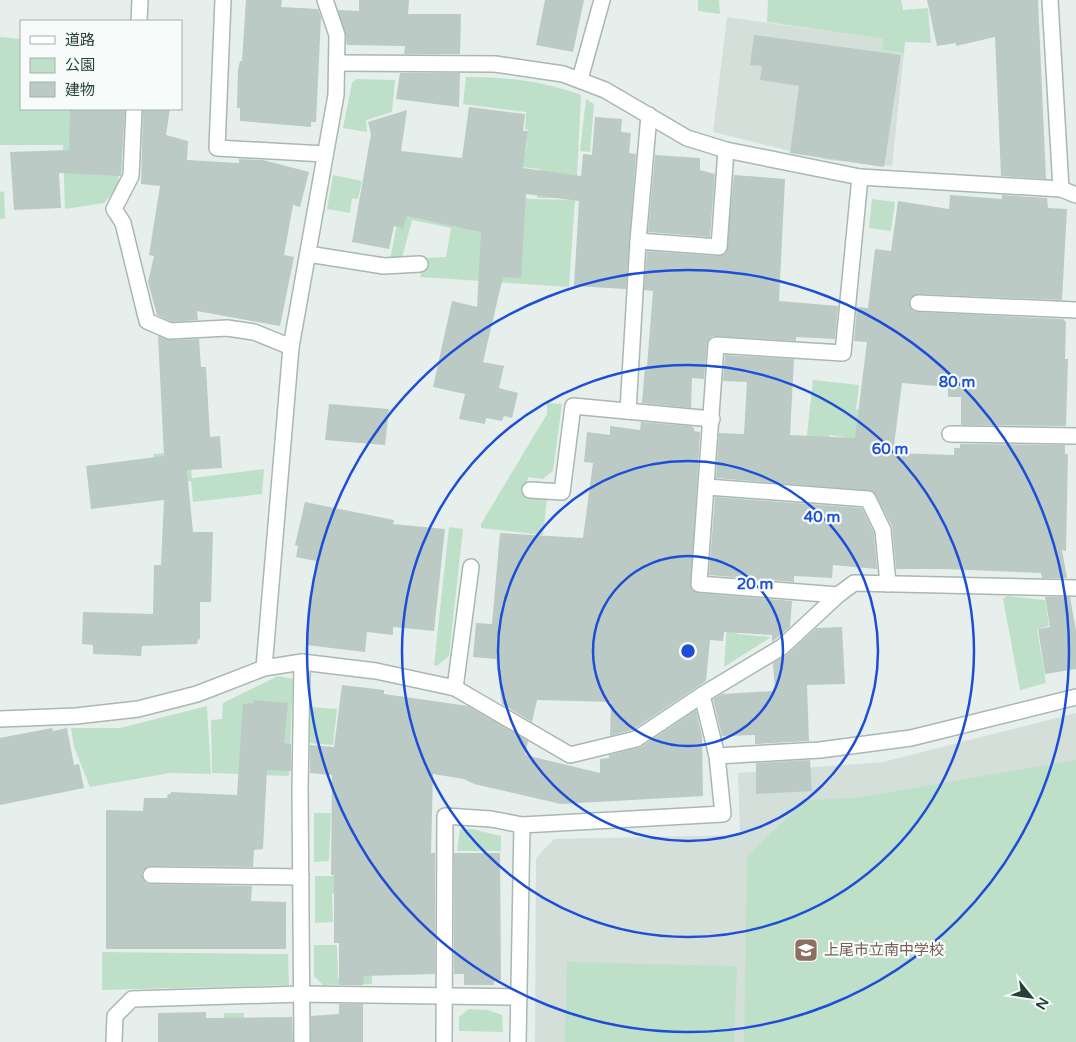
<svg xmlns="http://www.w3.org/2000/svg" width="1076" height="1042" viewBox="0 0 1076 1042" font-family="'Varela Round','Noto Sans JP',sans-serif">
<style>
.built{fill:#d4dfda}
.green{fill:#bfe0c8}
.building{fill:#bbcac4}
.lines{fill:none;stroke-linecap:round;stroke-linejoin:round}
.lane-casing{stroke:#a8b8b2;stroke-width:18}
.street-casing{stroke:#a8b8b2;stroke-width:18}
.lane{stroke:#fff;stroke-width:15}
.street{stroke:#fff;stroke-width:15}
.ring{fill:none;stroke:#1d4ed8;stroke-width:2.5}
.labels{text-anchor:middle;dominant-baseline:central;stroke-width:4.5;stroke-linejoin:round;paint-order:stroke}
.education-label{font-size:15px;fill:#785e54;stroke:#f7fbf9;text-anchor:start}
.centre{fill:#1d4ed8;stroke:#f7fbf9;stroke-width:2.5}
.ring-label{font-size:15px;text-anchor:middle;font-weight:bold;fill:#1d4ed8;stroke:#f7fbf9;stroke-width:4.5;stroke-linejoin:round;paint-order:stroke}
</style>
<rect width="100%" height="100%" fill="#e6efeb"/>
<!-- built -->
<g class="built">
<path d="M 727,17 L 883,39 L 882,50 L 904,53 L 892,166 L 828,160 L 713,132 Z"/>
<path d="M 1076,713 L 1076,1042 L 535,1042 L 536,858 L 554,839 L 740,835 L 738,773 L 883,762 Z"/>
</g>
<!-- green -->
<g class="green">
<path d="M 698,0 L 719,0 L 720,14 L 698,11 Z"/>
<path d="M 768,0 L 901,0 L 903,10 L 928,8 L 931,43 L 905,42 L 904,53 L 882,50 L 883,39 L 767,22 Z"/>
<path d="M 0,37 L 21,39 L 21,109 L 124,109 L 118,187 L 104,203 L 65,209 L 63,145 L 0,145 Z"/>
<path d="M 466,77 C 507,77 543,81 581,95 L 576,198 L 537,198 L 540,169 L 512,166 L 521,150 L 526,151 L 528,130 L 525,129 L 526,112 L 463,104 Z"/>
<path d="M 356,79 L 395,80 L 392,112 L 366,120 L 367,132 L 343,128 L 352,83 Z"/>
<path d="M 586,99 L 594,104 L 590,152 L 580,151 Z"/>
<path d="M 333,175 L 362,181 L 358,199 L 352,198 L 350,213 L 327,209 Z"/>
<path d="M 405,182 L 532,199 L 575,200 L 569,287 L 420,277 L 425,258 L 446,257 L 451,228 L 412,220 L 402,258 L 390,260 Z"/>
<path d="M 4,191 L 5,218 L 0,219 L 0,192 Z"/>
<path d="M 872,199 L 895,202 L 891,231 L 869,228 Z"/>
<path d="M 813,380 L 859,385 L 856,409 L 861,410 L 857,450 L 843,449 L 844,437 L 829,435 L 828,446 L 806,444 Z"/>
<path d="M 547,403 L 562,404 L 553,471 L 543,479 L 528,477 L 525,496 L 547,499 L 543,535 L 481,528 L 481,524 L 547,414 Z"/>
<path d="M 189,451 L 192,478 L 264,469 L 262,494 L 193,502 L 191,481 L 158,485 L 153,454 Z"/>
<path d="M 449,527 L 463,529 L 449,656 L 437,666 L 434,665 Z"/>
<path d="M 1007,596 L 1045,600 L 1049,626 L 1037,629 L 1046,683 L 1020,690 L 1003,599 Z"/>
<path d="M 727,626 L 737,626 L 737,634 L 771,637 L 724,667 Z"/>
<path d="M 278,676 L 293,679 L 289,776 L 212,773 L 211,720 L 222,719 L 223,703 Z"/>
<path d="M 207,706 L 211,774 L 170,773 L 90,787 L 74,747 L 71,728 L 120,728 Z"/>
<path d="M 310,707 L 337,709 L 333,745 L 310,743 Z"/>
<path d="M 1076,760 L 1076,1042 L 744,1042 L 747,856 L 806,800 L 855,798 Z"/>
<path d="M 314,813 L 331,813 L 329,861 L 314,862 Z"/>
<path d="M 460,829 L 472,829 L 501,836 L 501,851 L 457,851 Z"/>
<path d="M 315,876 L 336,876 L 336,893 L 332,894 L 333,922 L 315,923 Z"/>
<path d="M 314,945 L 337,945 L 338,978 L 372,974 L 372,984 L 323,985 L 314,976 Z"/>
<path d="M 102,952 L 288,954 L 289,985 L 102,990 Z"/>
<path d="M 567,962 L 737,966 L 734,1042 L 565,1042 Z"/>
<path d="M 469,1009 L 488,1010 L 502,1015 L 503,1032 L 459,1031 L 459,1017 Z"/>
<path d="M 224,1013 L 244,1013 L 243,1042 L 223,1042 Z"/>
</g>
<!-- building -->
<g class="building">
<path d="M 246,0 L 282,0 L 281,7 L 318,9 L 321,17 L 316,122 L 311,122 L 311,127 L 240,121 L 240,108 L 237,108 L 238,70 L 240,61 L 242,61 Z"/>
<path d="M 359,0 L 409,0 L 408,14 L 461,14 L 460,54 L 404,54 L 405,46 L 347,45 L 338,10 L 359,11 Z"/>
<path d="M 545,0 L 584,0 L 573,52 L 536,45 Z"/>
<path d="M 927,0 L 1038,0 L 1046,179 L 1001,176 L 995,37 L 956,46 L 956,43 L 937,46 Z"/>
<path d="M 754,35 L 901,55 L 884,167 L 790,153 L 799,86 L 760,80 L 762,66 L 750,65 Z"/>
<path d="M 400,73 L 460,73 L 459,107 L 396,99 Z"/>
<path d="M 469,107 L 525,114 L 523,131 L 528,131 L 523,168 L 581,176 L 583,154 L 592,155 L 595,117 L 622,119 L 621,132 L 631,133 L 629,153 L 636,154 L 626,289 L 574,286 L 579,201 L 526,194 L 521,278 L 503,277 L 483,362 L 504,366 L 499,388 L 518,393 L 512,418 L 504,416 L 502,421 L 486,418 L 485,424 L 459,419 L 465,394 L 433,387 L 452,301 L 477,307 L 481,232 L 407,216 L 403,228 L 394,226 L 389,249 L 352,242 L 371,134 L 368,122 L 407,110 L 401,151 L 462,158 Z"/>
<path d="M 70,109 L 125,109 L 121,176 L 59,173 L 61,208 L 14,210 L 10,152 L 69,150 Z"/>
<path d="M 143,109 L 170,109 L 166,135 L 188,141 L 187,160 L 239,163 L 239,159 L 263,160 L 309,172 L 300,207 L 293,205 L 284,255 L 294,257 L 280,326 L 197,311 L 198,320 L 172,322 L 157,315 L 148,282 L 154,256 L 149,255 L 160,186 L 141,184 Z"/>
<path d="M 655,155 L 700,158 L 700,170 L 715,174 L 710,237 L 648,232 Z"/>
<path d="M 734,175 L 785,179 L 779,301 L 838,306 L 835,339 L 796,337 L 796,341 L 712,336 L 707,344 L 704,379 L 692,378 L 691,408 L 642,403 L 645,366 L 647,366 L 653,291 L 644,290 L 647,251 L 718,256 L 726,253 Z"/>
<path d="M 950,195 L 1002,199 L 1002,195 L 1047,198 L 1048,208 L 1067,209 L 1062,300 L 918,294 L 910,298 L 909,303 L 913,311 L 918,312 L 1063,319 L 1066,322 L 1065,359 L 1068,359 L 1066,426 L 961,425 L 961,397 L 948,397 L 948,387 L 902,383 L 893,453 L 954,455 L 954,448 L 960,448 L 960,444 L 1065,445 L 1065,454 L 1068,454 L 1066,551 L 1062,550 L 1067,578 L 1042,578 L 1041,573 L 945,569 L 896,569 L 892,526 L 873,491 L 716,478 L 719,433 L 744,434 L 747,382 L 723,381 L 725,355 L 794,359 L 790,435 L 855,438 L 867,342 L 854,341 L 857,307 L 868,308 L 875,249 L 891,251 L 898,201 L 949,209 Z"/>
<path d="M 158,336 L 170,340 L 199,339 L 201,367 L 206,367 L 210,437 L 220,436 L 222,468 L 187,470 L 193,532 L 213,532 L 211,602 L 200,602 L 200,639 L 198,640 L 197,644 L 142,646 L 141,656 L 93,654 L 93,645 L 82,644 L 83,612 L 153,614 L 154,565 L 161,565 L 164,500 L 91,509 L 86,466 L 164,456 Z"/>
<path d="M 329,404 L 389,409 L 385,445 L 325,440 Z"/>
<path d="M 641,422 L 690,426 L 694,428 L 694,431 L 700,432 L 691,588 L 698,593 L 792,601 L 790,627 L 772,642 L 772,635 L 724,632 L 723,641 L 710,640 L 706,681 L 632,730 L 610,736 L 611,702 L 537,700 L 532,722 L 502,704 L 496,659 L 473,657 L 476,623 L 492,624 L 500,533 L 583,538 L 593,463 L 584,462 L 587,432 L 610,435 L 610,426 L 640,430 Z"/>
<path d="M 715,497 L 862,508 L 874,533 L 877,569 L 833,565 L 832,578 L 794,576 L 794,582 L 709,575 Z"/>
<path d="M 305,502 L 394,520 L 393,524 L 445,529 L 434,631 L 393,627 L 393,635 L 367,632 L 365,652 L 306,645 L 316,561 L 296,557 L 298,546 L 295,545 Z"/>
<path d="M 1045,597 L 1070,597 L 1076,631 L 1076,669 L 1045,674 L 1038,629 L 1050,627 Z"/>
<path d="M 842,627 L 845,684 L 807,685 L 809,741 L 755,744 L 755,735 L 722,736 L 713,699 L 722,694 L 775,691 L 773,663 L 788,654 L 816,628 Z"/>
<path d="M 342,685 L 384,690 L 384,694 L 468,706 L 528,741 L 525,755 L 600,773 L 600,759 L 609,758 L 609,755 L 641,747 L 696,710 L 702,736 L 703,796 L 561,804 L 474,784 L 464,779 L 433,774 L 431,853 L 435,853 L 435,974 L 364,976 L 363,985 L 339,985 L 339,943 L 334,943 L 334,875 L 331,875 L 332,775 L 310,773 L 310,745 L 334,747 Z"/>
<path d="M 254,700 L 288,703 L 284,743 L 291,744 L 291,771 L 267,770 L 263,849 L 254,850 L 253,867 L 151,866 L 143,870 L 142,875 L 146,883 L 151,884 L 252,886 L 251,901 L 286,902 L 286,949 L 106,949 L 106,810 L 143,811 L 144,798 L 167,798 L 168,794 L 171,794 L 171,792 L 237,795 L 243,704 L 254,703 Z"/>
<path d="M 52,728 L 53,731 L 67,728 L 74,765 L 79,764 L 84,788 L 0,805 L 0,738 Z"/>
<path d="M 810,760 L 812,791 L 756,794 L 756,763 Z"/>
<path d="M 454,853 L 500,853 L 501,980 L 494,981 L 494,985 L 464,985 L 464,974 L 454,974 Z"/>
<path d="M 339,1004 L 363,1004 L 363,1042 L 311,1042 L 311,1016 L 339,1014 Z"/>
<path d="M 206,1012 L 206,1018 L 292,1017 L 293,1042 L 158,1042 L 158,1013 Z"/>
</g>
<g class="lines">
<!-- lane casing -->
<g class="lane-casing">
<g id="lane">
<path d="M 638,241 L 649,115"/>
<path d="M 308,254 L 384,266 L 420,264"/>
<path d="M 918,303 L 1076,310"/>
<path d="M 455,688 L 471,567"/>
<path d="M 151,875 L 301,877"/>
</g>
</g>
<!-- street casing -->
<g class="street-casing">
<g id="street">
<path d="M 223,0 L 217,148 L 325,154"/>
<path d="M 1050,0 L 1061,189"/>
<path d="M 139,21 L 140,0"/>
<path d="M 338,63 L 495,64 L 563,74 L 605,90 L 687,138 L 726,150 L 860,177 L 1061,189 L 1076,195"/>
<path d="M 580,79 L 602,0"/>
<path d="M 134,109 L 131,176 L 114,209 L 123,223 L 147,321 L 170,331 L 227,328 L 254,332 L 291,347"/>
<path d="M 628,411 L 638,241 L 719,247 L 726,150"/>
<path d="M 950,434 L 1076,436"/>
<path d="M 707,487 L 868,499 L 883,530 L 888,584"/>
<path d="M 530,490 L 562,492 L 573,406 L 712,419"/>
<path d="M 838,595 L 699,584 L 716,345 L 843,353 L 860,177"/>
<path d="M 302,662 L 300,790 L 302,1042"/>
<path d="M 264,668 L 291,347 L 336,95 L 337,35 L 325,0"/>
<path d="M 0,719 L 76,716 L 138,709 L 197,694 L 264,668 L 302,662 L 376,671 L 455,688 L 570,755 L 636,739 L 702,695 L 782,647 L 838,595 L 854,583 L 1076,588"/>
<path d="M 717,756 L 820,750 L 911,738 L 1076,697"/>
<path d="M 114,1042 L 115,1016 L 132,999 L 302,994 L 519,997"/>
<path d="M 444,1042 L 445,816 L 491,819 L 522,825"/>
<path d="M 518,1042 L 522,825 L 723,814 L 717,756 L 702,695"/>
</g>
</g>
<!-- lane -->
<use href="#lane" class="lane"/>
<!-- street -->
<use href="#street" class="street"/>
</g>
<!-- distance rings -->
<g class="ring">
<circle cx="688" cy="651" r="95"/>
<circle cx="688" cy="651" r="190"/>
<circle cx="688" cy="651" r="286"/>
<circle cx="688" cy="651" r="381"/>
</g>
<!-- icons -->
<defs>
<g id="school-square" transform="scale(1.25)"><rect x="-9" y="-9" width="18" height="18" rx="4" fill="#8d6e63" stroke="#f7fbf9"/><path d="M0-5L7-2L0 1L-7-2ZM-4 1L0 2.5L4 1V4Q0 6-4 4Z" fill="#fff"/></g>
</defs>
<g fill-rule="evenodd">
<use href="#school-square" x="806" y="950"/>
</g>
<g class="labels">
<!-- education labels -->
<g class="education-label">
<text x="824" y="950">上尾市立南中学校</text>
</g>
</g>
<circle cx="688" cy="651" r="8" class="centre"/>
<g class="ring-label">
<text x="957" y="387">80 m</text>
<text x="890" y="454">60 m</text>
<text x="822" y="522">40 m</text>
<text x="755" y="589">20 m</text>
</g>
<!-- legend -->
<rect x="20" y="20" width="162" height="90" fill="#f7fbf9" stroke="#a3b1ad"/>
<rect x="30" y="36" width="25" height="8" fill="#ffffff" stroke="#a3b1ad"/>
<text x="65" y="45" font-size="15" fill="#24423a">道路</text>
<rect x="30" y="58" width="25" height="15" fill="#bfe0c8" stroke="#a3b1ad"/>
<text x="65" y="70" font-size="15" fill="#24423a">公園</text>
<rect x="30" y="82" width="25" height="15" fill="#bbcac4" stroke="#a3b1ad"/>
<text x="65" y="95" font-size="15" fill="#24423a">建物</text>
<!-- north arrow -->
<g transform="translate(1031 997) rotate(120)" stroke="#f7fbf9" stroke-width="4" paint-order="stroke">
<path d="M0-4L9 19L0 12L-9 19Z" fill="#24423a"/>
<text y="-8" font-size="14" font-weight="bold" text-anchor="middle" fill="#24423a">N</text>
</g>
</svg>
